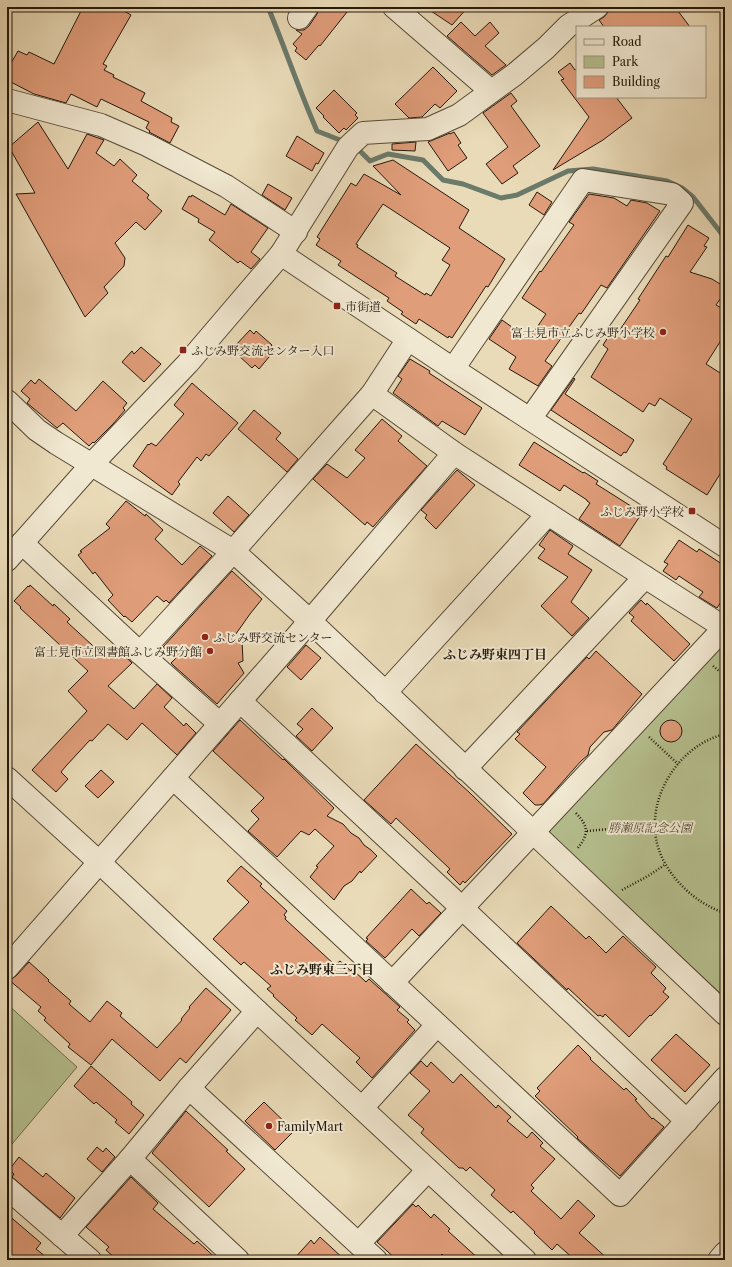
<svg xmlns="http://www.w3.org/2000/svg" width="732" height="1267" viewBox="0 0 732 1267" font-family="'Libre Caslon Text','Noto Serif JP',serif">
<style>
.green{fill:#b6c08f;stroke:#6d6c4d}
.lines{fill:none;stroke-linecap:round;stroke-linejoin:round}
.stream{stroke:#6a7a6b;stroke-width:5}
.building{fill:#e09d7a;stroke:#24180b;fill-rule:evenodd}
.minor-casing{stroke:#564936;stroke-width:24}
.path{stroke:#24180b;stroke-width:2.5;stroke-dasharray:1 2;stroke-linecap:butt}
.minor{stroke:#f1e8d1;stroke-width:22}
.poi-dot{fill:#8f2418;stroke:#f1e8d1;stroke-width:1.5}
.labels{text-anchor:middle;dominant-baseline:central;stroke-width:4;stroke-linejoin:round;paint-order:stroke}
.poi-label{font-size:12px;fill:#24180b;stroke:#f1e8d1;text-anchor:start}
.park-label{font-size:12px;font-style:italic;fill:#504a33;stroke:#f1e8d1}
.neighbourhood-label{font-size:13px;font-weight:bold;fill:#24180b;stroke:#f1e8d1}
</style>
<rect width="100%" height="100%" fill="#eadbb8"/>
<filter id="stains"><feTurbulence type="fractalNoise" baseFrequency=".005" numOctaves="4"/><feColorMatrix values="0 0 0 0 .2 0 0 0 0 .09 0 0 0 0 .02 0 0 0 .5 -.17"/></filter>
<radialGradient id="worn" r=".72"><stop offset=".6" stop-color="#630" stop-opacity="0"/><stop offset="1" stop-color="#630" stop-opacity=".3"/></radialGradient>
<!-- green -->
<g class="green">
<path d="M 725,640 L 725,998 L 550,833 L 549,826 Z"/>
<path d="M 7,1004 L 77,1067 L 7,1150 Z"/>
</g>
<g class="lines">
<!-- stream -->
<g class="stream">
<path d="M 268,7 C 285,48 299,90 317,131 L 345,142"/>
<path d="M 356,147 L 370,161 L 388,154 L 423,160 L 443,180 L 463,184 L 501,198 L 517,195 L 568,171 L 593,169 L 667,181 L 682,188 L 693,197 L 725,238"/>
</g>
</g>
<!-- building -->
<g class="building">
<path d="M 83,7 L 117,7 L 131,15 L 103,64 L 107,66 L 104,70 L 114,75 L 113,77 L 145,93 L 141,101 L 172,118 L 171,122 L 179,126 L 170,143 L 149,132 L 150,131 L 146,128 L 149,122 L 101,99 L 97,107 L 71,94 L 66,103 L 34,94 L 7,80 L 7,70 L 18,51 L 27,55 L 29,52 L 54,64 Z"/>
<path d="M 319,7 L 351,7 L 320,46 L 319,45 L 306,60 L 295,51 L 297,48 L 293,44 L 302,34 L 296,30 L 304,30 L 309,26 L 317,14 Z"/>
<path d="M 425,7 L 468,7 L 452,25 Z"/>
<path d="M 612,7 L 675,7 L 690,27 L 604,27 L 599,20 L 604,17 Z"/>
<path d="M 461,22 L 475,36 L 490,22 L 499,33 L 485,46 L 506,65 L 492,75 L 447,36 Z"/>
<path d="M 570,63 L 575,70 L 577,69 L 577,97 L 616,97 L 632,118 L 603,140 L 553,170 L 589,117 L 561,80 L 564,79 L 558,72 Z"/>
<path d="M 433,67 L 457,91 L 440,108 L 435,104 L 422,117 L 409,118 L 395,104 Z"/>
<path d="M 334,90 L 357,113 L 355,115 L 358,118 L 346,130 L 344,128 L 339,133 L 323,117 L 324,116 L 316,108 Z"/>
<path d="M 511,93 L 517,101 L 511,106 L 540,146 L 513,166 L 518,173 L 502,184 L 486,164 L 508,147 L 483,113 Z"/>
<path d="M 38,122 L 68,169 L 87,134 L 104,140 L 96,153 L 114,166 L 120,159 L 137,175 L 132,181 L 149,195 L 147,198 L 162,211 L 145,230 L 136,222 L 115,243 L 125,258 L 124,266 L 104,287 L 108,293 L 85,317 L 16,194 L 35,193 L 9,147 Z"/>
<path d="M 454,132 L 461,143 L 458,145 L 467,158 L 448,171 L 428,142 L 450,133 L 450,134 Z"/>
<path d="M 297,136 L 324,153 L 318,164 L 316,163 L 312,171 L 286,156 Z"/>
<path d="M 416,142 L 415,151 L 392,150 L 392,144 Z"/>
<path d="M 393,160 L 469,210 L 459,228 L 505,259 L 488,287 L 486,286 L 452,338 L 449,336 L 448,338 L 419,319 L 416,324 L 401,314 L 403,312 L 387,301 L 389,298 L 338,265 L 341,261 L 316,245 L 320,239 L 317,237 L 351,183 L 356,186 L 364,174 L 401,195 L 373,166 ZM 383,204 L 450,248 L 442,260 L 450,265 L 431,296 L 426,293 L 425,295 L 395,276 L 397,273 L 357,247 L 358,245 L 356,244 Z"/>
<path d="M 268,184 L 292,198 L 285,210 L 262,195 Z"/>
<path d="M 537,192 L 552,202 L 544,215 L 529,205 Z"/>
<path d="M 589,194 L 614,198 L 627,206 L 631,200 L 647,203 L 660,211 L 607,288 L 601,285 L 581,314 L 579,313 L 545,361 L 552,366 L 538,386 L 509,369 L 516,357 L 489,339 L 502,320 L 529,339 L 546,314 L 522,298 L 540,271 L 541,272 L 574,225 L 569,222 Z"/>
<path d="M 192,195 L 225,215 L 231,204 L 268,228 L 251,252 L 260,259 L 251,269 L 240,261 L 238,263 L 209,240 L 215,232 L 198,222 L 199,219 L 182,209 L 189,196 L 191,197 Z"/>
<path d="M 688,225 L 709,238 L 704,246 L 707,247 L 690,272 L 712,279 L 725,287 L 725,292 L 716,305 L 725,310 L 725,334 L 706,364 L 725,376 L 725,466 L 707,495 L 666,469 L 667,467 L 663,464 L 692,419 L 660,398 L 655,406 L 649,403 L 643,412 L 591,377 L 608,349 L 603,345 L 610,334 L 615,337 L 640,300 L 638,299 L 666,256 L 668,257 Z"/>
<path d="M 250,330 L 254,334 L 256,331 L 272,345 L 270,348 L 274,351 L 259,369 L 255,365 L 252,368 L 236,353 L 238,351 L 234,347 Z"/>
<path d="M 141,347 L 161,364 L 144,382 L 122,362 L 132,351 L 134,354 Z"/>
<path d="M 410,359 L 430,371 L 429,373 L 482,408 L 465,435 L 442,421 L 438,426 L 393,393 L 402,379 L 398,376 Z"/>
<path d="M 574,378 L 575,379 L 565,394 L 634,440 L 626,453 L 624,452 L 621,456 L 551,410 Z"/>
<path d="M 39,379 L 76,411 L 103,381 L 127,403 L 123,408 L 125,410 L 113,424 L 94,443 L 93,442 L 89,446 L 63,423 L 57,428 L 27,403 L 30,399 L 21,391 L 31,380 L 35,384 Z"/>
<path d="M 192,383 L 238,423 L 209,456 L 206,454 L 201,461 L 197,457 L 178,482 L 180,484 L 172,495 L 133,466 L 148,444 L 149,445 L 151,443 L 156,446 L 184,414 L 174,405 Z"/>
<path d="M 254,410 L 281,433 L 276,439 L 298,459 L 287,472 L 238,429 Z"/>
<path d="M 382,419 L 402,436 L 398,441 L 427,466 L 373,527 L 367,522 L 365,525 L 313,479 L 327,464 L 347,478 L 365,458 L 355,450 Z"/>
<path d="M 534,442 L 583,473 L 584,472 L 598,481 L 596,484 L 642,513 L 620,546 L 579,519 L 590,503 L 587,501 L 587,500 L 564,485 L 560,491 L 519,465 Z"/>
<path d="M 457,470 L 475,485 L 436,529 L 425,518 L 427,515 L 421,510 Z"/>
<path d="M 228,496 L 249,515 L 234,532 L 213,513 Z"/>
<path d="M 126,501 L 145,516 L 146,514 L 163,530 L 155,539 L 182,565 L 200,546 L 212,556 L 169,603 L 166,600 L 164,602 L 157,596 L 132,622 L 125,616 L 124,617 L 108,600 L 113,595 L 95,572 L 93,574 L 78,555 L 82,552 L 80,551 L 110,528 L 106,524 Z"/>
<path d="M 550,530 L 573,546 L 568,554 L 592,570 L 571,602 L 589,618 L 572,636 L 541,606 L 568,577 L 538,558 L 545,549 L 539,545 Z"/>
<path d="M 679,540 L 697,552 L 699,549 L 725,566 L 725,596 L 717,608 L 699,597 L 703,592 L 679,576 L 676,580 L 663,571 L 668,564 L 664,562 Z"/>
<path d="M 232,571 L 262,599 L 250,614 L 233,638 L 242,640 L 243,661 L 238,663 L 244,673 L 217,704 L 174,666 L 171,663 L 176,658 L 163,647 Z"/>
<path d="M 30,585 L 53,606 L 54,604 L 70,619 L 67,622 L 104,656 L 114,646 L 132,663 L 108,686 L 134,709 L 157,684 L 172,698 L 164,707 L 184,726 L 186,723 L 196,733 L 177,755 L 142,723 L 127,740 L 108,724 L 92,741 L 90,740 L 66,766 L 61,772 L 68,779 L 56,792 L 32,770 L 87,711 L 68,691 L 88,671 L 20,608 L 21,607 L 14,601 L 28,586 L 29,587 Z"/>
<path d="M 641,600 L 646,605 L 647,603 L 690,644 L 674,661 L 631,621 L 634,617 L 629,613 Z"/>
<path d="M 306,645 L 321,658 L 301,680 L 287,667 Z"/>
<path d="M 596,651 L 642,694 L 612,730 L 604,732 L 590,747 L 588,755 L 581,761 L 543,804 L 539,805 L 535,805 L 523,793 L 546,767 L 515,739 L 520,734 L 517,732 L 587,657 L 589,659 Z"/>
<path d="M 312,708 L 333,728 L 312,751 L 296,736 L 303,729 L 297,724 Z"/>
<circle cx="671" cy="731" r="11"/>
<path d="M 240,720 L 283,760 L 284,759 L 334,808 L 327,816 L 343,824 L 351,833 L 359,838 L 364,845 L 371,850 L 377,856 L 361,873 L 360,871 L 352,881 L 344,886 L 334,900 L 310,877 L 318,867 L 316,866 L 334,846 L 315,829 L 309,835 L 301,831 L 277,857 L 248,831 L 259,819 L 251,811 L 264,798 L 213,751 Z"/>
<path d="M 416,744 L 470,793 L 512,834 L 465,883 L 463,881 L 460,885 L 447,872 L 450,869 L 396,818 L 391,824 L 364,800 Z"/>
<path d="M 101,770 L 114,782 L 98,798 L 85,786 Z"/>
<path d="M 241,866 L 262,884 L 260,886 L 287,911 L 284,915 L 286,917 L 285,919 L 335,965 L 340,961 L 351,971 L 352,969 L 366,982 L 369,979 L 400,1007 L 397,1010 L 409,1020 L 407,1022 L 415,1030 L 372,1078 L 356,1062 L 360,1058 L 322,1024 L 312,1035 L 295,1020 L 297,1018 L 273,996 L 274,995 L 267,989 L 271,986 L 244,962 L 241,965 L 213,939 L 249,902 L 227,881 Z"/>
<path d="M 411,889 L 427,904 L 429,902 L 441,913 L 419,936 L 412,929 L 385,958 L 366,941 L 368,939 L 366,938 Z"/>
<path d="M 551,906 L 586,939 L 589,936 L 606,953 L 623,936 L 656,967 L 651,973 L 666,988 L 663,992 L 669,997 L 651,1016 L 650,1015 L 629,1037 L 605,1014 L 603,1017 L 600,1015 L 598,1016 L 568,988 L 567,990 L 517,943 Z"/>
<path d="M 29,962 L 49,980 L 48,981 L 71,1001 L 69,1004 L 90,1022 L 107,1001 L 122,1013 L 120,1016 L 157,1048 L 182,1020 L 181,1019 L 190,1008 L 189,1007 L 206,988 L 231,1010 L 186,1063 L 180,1058 L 160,1081 L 112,1039 L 91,1065 L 68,1047 L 70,1044 L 44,1020 L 46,1018 L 38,1011 L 41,1007 L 9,980 L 16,976 Z"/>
<path d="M 676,1034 L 710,1065 L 685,1092 L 651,1060 Z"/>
<path d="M 578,1045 L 591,1058 L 590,1059 L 624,1090 L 626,1088 L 637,1099 L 635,1100 L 652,1119 L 653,1118 L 664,1127 L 620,1176 L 577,1138 L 578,1137 L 535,1096 L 540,1091 L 537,1088 Z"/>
<path d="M 421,1061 L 427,1067 L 431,1062 L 453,1083 L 461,1074 L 496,1108 L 498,1105 L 511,1117 L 507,1121 L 527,1138 L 532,1132 L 543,1143 L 540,1146 L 555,1159 L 531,1185 L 534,1188 L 531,1191 L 561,1219 L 578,1200 L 595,1216 L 579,1233 L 609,1260 L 575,1260 L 557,1244 L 552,1250 L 534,1233 L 535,1232 L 513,1211 L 511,1213 L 491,1195 L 495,1190 L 470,1167 L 466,1171 L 463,1168 L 459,1168 L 421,1133 L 424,1129 L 408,1115 L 430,1091 L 410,1073 Z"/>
<path d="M 91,1066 L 132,1102 L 131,1104 L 144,1115 L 129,1134 L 115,1122 L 117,1120 L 96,1102 L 94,1104 L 74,1086 Z"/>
<path d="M 264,1102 L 294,1131 L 275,1150 L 245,1121 Z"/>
<path d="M 186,1111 L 228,1150 L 226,1151 L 245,1169 L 209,1207 L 152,1153 Z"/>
<path d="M 97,1147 L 103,1152 L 106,1148 L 115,1157 L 102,1172 L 87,1159 Z"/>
<path d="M 19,1157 L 43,1177 L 46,1173 L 75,1198 L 60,1218 L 12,1177 L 14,1174 L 9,1170 Z"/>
<path d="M 131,1177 L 158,1203 L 153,1209 L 194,1244 L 197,1241 L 218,1260 L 117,1260 L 106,1250 L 109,1247 L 86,1227 Z"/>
<path d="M 413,1204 L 416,1207 L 418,1205 L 431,1218 L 434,1214 L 450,1229 L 448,1231 L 480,1260 L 448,1260 L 442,1254 L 436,1260 L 397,1260 L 377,1242 Z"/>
<path d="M 7,1214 L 41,1243 L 36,1249 L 50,1260 L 7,1260 Z"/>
<path d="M 320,1237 L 345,1260 L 293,1260 L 311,1240 L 314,1244 Z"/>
</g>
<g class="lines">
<!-- minor casing -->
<g class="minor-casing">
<g id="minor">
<path d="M 394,7 L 491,91"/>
<path d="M 299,18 L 307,7"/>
<path d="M 7,100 L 101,125 L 147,145 L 226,186 L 296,232"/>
<path d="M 281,254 L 453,369 L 725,546"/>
<path d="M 453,369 L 583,180 L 672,194 L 682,203 L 530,419"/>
<path d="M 372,394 L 454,453 L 645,577 L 725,628"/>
<path d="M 7,401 L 37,430 L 56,443 L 233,551 L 310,621 L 725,1014"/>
<path d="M 22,543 L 140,653"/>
<path d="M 7,560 L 92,464 L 188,363 L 281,254 L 348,147 L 363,133 L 428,129 L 459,115 L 514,75 L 546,48 L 568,26 L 597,7"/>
<path d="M 385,693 L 548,514"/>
<path d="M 240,701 L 462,908 L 687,1121"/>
<path d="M 220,724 L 140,653 L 228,557 L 372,394 L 408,339"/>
<path d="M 465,769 L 645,577"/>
<path d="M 7,778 L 99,862 L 257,1011 L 525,1260"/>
<path d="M 173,778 L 620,1195 L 725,1078"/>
<path d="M 7,968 L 310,621 L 454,453"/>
<path d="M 392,983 L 725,627"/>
<path d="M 189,1088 L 376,1260"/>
<path d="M 362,1108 L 437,1025"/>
<path d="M 130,1159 L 238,1260"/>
<path d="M 7,1188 L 90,1260"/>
<path d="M 62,1236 L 130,1159 L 189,1088 L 257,1011"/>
<path d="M 359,1243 L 428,1170"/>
<path d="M 719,1260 L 725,1253"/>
</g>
</g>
<!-- path -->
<g class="path">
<path d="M 713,666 L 718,670 L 725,672"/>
<path d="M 725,734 C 678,745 644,800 658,847 C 667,877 696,904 725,913"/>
<path d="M 649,737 L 678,764"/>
<path d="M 576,813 C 589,827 589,834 577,849"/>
<path d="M 587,831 L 655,825"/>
<path d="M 622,890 L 648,876 L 666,864"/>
</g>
<!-- minor -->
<use href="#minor" class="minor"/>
</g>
<!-- markers -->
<g class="poi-dot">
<rect x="333" y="302" width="8" height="8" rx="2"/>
<circle cx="663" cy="332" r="4"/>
<rect x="179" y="346" width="8" height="8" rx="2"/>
<rect x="688" y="507" width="8" height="8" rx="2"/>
<circle cx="205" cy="637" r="4"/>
<circle cx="210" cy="651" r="4"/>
<circle cx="269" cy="1126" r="4"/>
</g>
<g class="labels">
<!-- poi labels -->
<g class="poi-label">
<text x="345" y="306">市街道</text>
<text x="655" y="332" text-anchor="end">富士見市立ふじみ野小学校</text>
<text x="191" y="350">ふじみ野交流センター入口</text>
<text x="684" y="511" text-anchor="end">ふじみ野小学校</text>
<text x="213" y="637">ふじみ野交流センター</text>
<text x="202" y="651" text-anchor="end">富士見市立図書館ふじみ野分館</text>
<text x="277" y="1126">FamilyMart</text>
</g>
<!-- park labels -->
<g class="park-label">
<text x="650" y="827">勝瀬原記念公園</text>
</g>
<!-- neighbourhood labels -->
<g class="neighbourhood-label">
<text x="495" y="654">ふじみ野東四丁目</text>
<text x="322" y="969">ふじみ野東三丁目</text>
</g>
</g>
<!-- margin -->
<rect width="732" height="1267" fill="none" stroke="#eadbb8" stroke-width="24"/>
<rect x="8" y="8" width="716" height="1251" fill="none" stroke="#24180b" stroke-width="2"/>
<rect x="12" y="12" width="708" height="1243" fill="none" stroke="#24180b"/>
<!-- legend -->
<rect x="576" y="26" width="130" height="72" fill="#f1e8d1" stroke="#9f9582"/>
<rect x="584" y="39" width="20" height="6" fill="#f1e8d1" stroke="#9f9582"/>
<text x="612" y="46" font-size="12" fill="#24180b">Road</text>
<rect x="584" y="56" width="20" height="12" fill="#b6c08f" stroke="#9f9582"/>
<text x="612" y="66" font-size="12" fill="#24180b">Park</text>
<rect x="584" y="76" width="20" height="12" fill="#e09d7a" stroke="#9f9582"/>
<text x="612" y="86" font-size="12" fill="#24180b">Building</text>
<rect width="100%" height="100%" filter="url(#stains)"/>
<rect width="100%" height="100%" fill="url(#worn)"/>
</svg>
